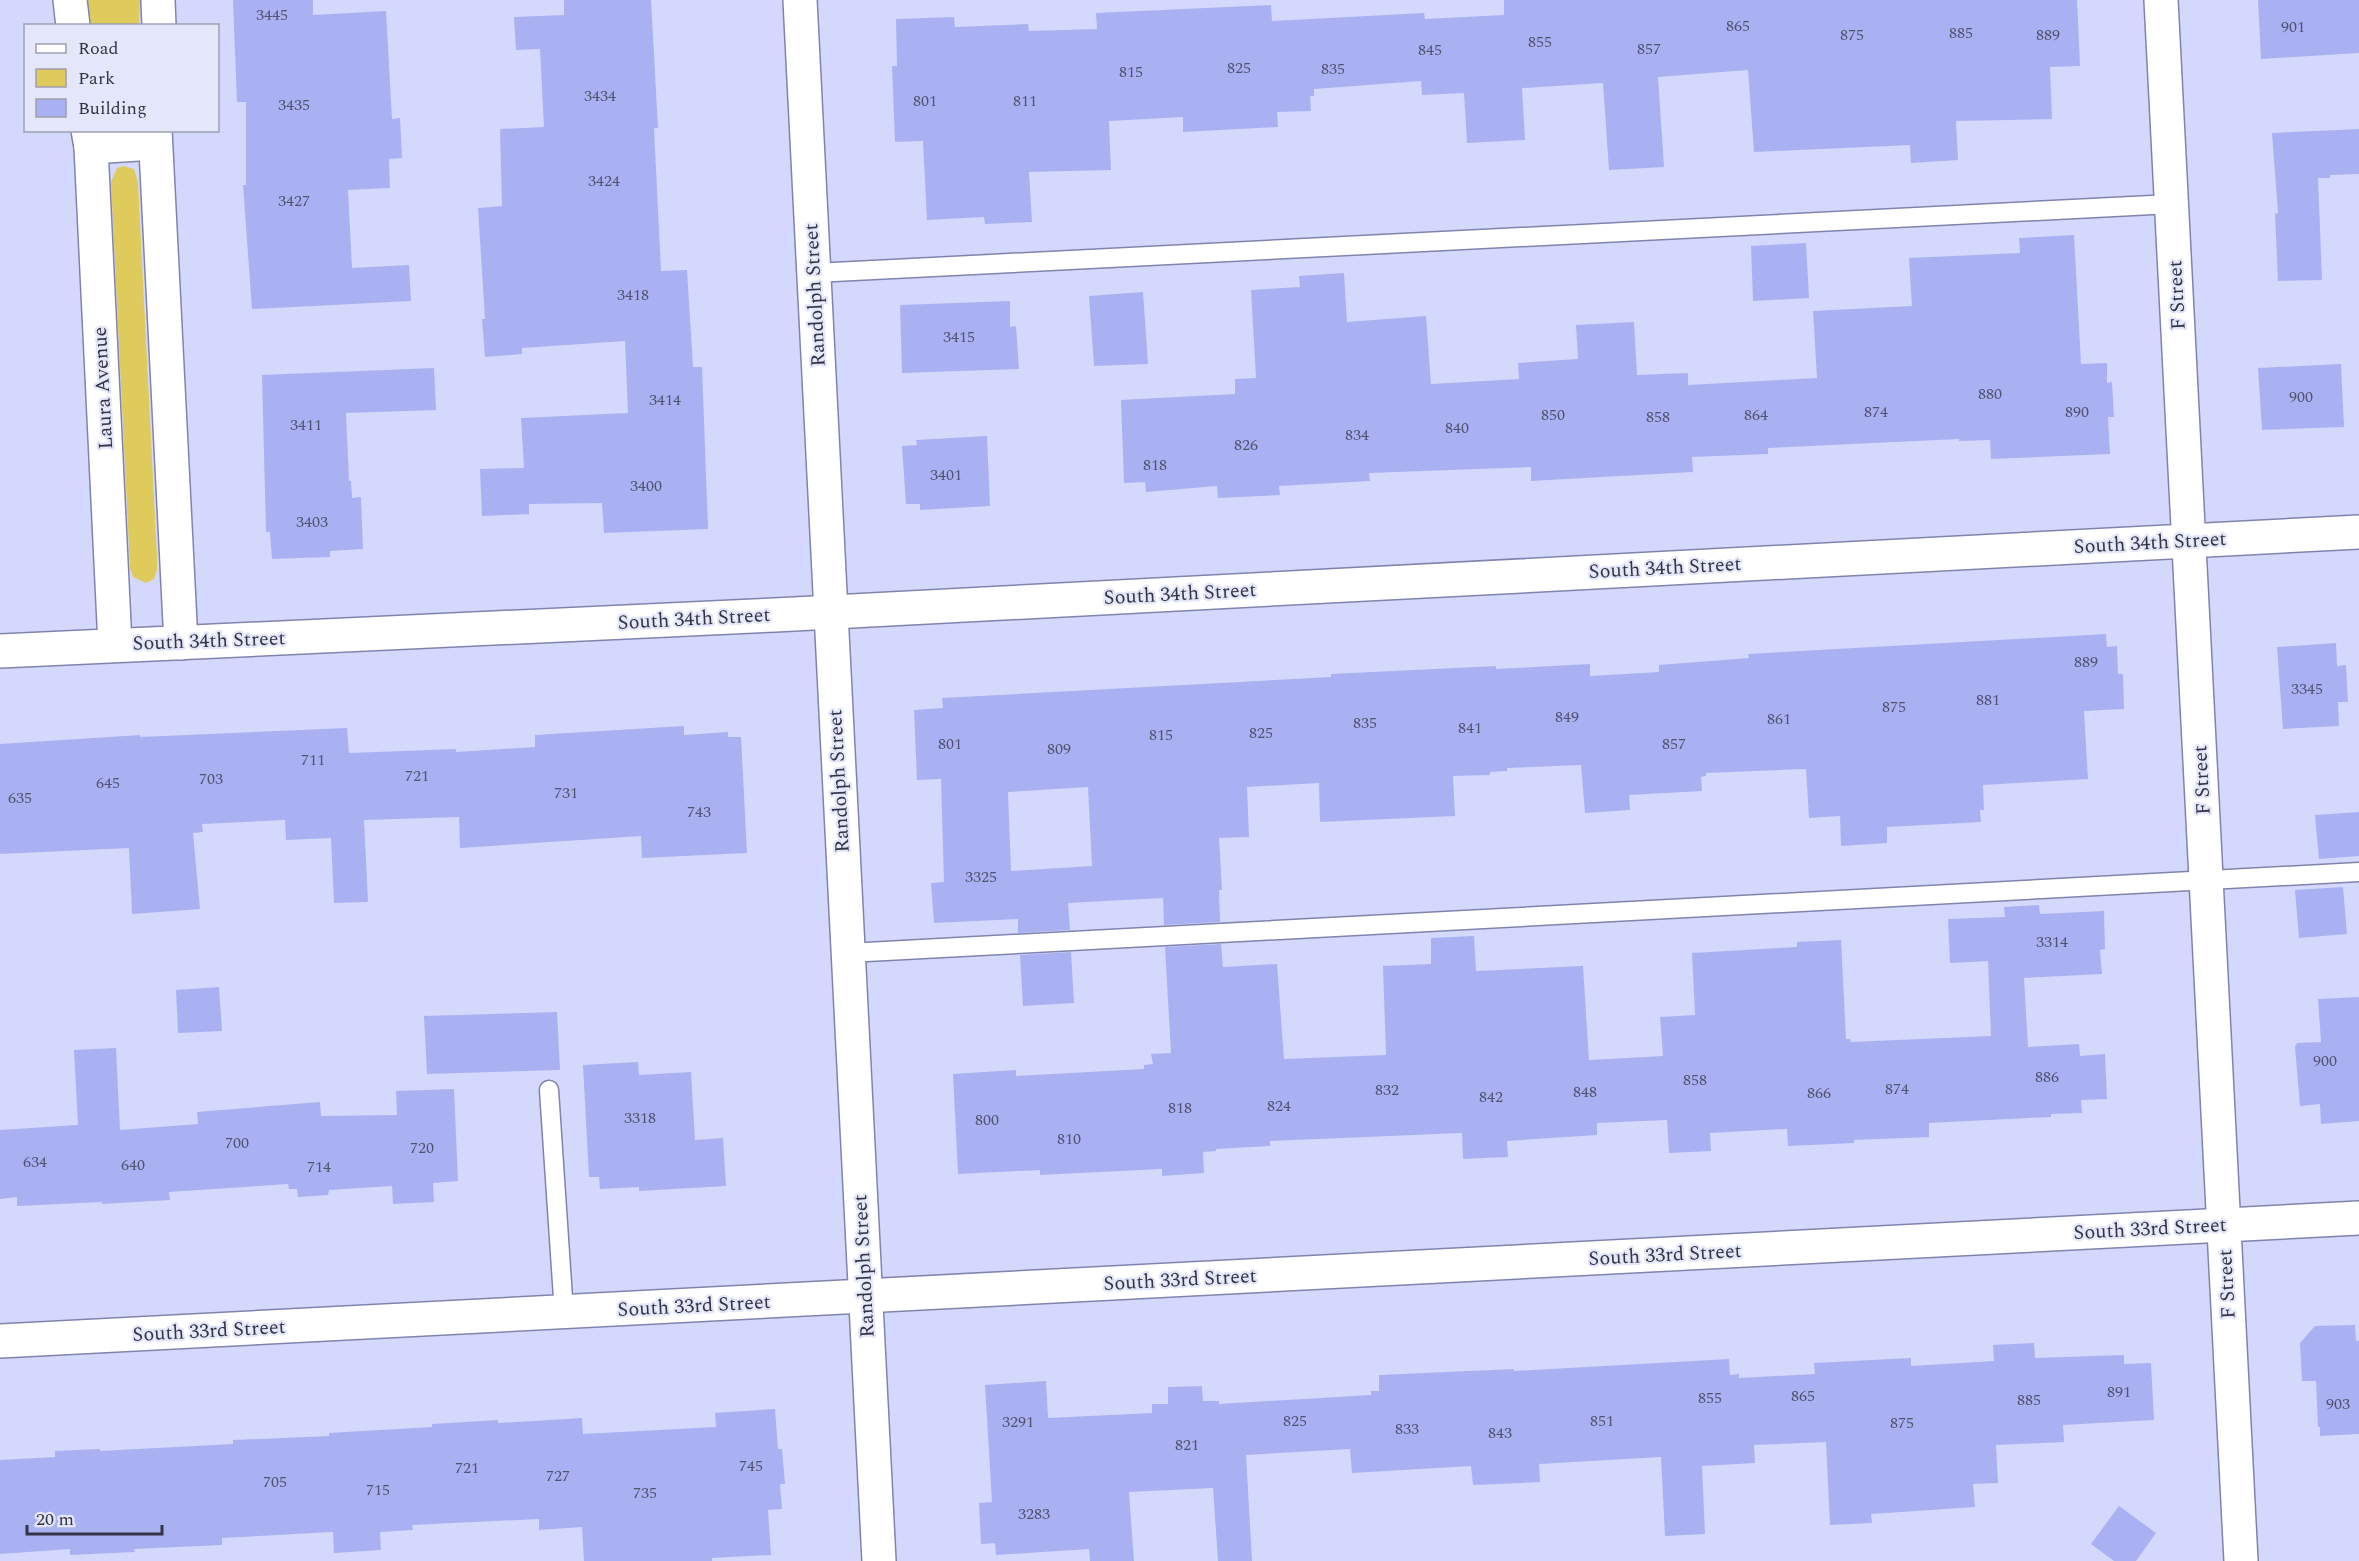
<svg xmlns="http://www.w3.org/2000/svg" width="2359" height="1561" viewBox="0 0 2359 1561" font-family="Spectral,serif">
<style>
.green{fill:#dfcb5b}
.building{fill:#aab1f3;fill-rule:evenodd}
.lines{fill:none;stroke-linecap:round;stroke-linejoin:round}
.service-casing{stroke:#8084ad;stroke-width:21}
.minor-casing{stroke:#8084ad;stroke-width:36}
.secondary-casing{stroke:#8084ad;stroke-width:36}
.service{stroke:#fff;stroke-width:18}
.minor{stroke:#fff;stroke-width:33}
.secondary{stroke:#fff;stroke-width:33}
.labels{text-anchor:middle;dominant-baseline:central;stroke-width:4.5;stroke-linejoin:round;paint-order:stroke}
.number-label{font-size:16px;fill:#515471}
.street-label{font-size:20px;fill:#333546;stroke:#e4e7f9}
</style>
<rect width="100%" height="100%" fill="#d4d8fc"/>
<!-- green -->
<g class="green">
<path d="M 85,0 L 140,0 L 139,25 L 88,25 Z"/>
<path d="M 123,166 L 134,169 L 138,182 L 157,557 L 157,570 L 154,579 L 146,583 L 133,577 L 130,568 L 111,182 L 117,168 Z"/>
</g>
<!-- building -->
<g class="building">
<path d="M 233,0 L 313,0 L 313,15 L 386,11 L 392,119 L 400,118 L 402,158 L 389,159 L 390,188 L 348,190 L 352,268 L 409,265 L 411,301 L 252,309 L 243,185 L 246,185 L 246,102 L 237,102 Z"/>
<path d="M 564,0 L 651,0 L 658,128 L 654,128 L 661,271 L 687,270 L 693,367 L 702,367 L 708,529 L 604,533 L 602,503 L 529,504 L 529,514 L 482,516 L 480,469 L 524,468 L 521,418 L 628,413 L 625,341 L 522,348 L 522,354 L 485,357 L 482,319 L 485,319 L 478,208 L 502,206 L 500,129 L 544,127 L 540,49 L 516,50 L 514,17 L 564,15 Z"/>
<path d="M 1504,0 L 2077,0 L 2080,66 L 2050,67 L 2052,119 L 1956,121 L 1958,160 L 1911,163 L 1910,145 L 1754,152 L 1748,70 L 1658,77 L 1664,167 L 1609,170 L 1603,83 L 1522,88 L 1525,140 L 1467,143 L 1464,93 L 1422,95 L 1421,81 L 1314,89 L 1314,96 L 1310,96 L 1311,111 L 1277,112 L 1278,127 L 1183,132 L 1183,117 L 1109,121 L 1111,170 L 1029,172 L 1032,222 L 985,224 L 984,217 L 927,220 L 923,141 L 895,142 L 892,66 L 897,66 L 896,19 L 954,17 L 955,27 L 1028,24 L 1029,31 L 1097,29 L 1096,13 L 1271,5 L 1272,21 L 1424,13 L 1425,19 L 1504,15 Z"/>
<path d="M 2258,0 L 2359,0 L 2359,53 L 2261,59 Z"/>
<path d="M 2359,129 L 2359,174 L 2330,175 L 2330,178 L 2318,178 L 2322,280 L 2278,281 L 2275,214 L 2278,213 L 2272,133 Z"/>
<path d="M 2074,235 L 2081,364 L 2107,363 L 2107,383 L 2112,382 L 2114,417 L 2108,417 L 2110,454 L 1991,459 L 1990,440 L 1959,441 L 1959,439 L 1768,448 L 1768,454 L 1692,457 L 1693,472 L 1531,481 L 1531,467 L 1369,473 L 1370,481 L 1279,486 L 1280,495 L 1218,498 L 1217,486 L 1146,492 L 1145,482 L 1124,483 L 1121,400 L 1235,394 L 1235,379 L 1256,378 L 1251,290 L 1300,287 L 1299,276 L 1344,273 L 1347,322 L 1426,316 L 1431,384 L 1519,379 L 1518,363 L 1578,359 L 1576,325 L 1634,322 L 1637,375 L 1688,373 L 1688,385 L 1817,378 L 1813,311 L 1912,306 L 1909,258 L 2020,253 L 2019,238 Z"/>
<path d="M 1806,243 L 1809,298 L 1753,301 L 1751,246 Z"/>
<path d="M 1143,292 L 1148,364 L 1094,366 L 1089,296 Z"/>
<path d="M 1010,301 L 1010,327 L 1016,326 L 1019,369 L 902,373 L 900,305 Z"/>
<path d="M 2341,364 L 2344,427 L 2262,430 L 2258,368 Z"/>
<path d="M 434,368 L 436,410 L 346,413 L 349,481 L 351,481 L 352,498 L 361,497 L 363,549 L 330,551 L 330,557 L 272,559 L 270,532 L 266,532 L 262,375 Z"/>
<path d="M 987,436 L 990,506 L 920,510 L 920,504 L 906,504 L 902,446 L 917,445 L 916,440 Z"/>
<path d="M 2106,634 L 2107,647 L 2117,646 L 2118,674 L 2123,674 L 2124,709 L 2084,711 L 2088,779 L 1983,785 L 1984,810 L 1980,810 L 1981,822 L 1887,827 L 1887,843 L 1841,846 L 1840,816 L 1809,818 L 1806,769 L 1706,773 L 1706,776 L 1701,777 L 1702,791 L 1629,795 L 1630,810 L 1585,813 L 1581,765 L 1507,768 L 1507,771 L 1490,772 L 1490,775 L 1453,776 L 1455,816 L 1320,822 L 1319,783 L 1247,787 L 1249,837 L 1219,838 L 1222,890 L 1219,890 L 1220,922 L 1164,925 L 1163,898 L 1068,903 L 1070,930 L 1018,933 L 1018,919 L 934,923 L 931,883 L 944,882 L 941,779 L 917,780 L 914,710 L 943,708 L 942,698 L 1331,677 L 1331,674 L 1496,666 L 1496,669 L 1590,664 L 1590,676 L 1659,672 L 1659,665 L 1749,658 L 1748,654 ZM 1088,787 L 1092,866 L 1011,871 L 1008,792 Z"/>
<path d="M 2336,643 L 2337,666 L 2346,665 L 2348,702 L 2338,702 L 2339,726 L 2283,729 L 2277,647 Z"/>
<path d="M 684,726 L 684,735 L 728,732 L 728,737 L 741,737 L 747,853 L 642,858 L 641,836 L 460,848 L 459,817 L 364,820 L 368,902 L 334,903 L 331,838 L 286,840 L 285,820 L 202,824 L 203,832 L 193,833 L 200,909 L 132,914 L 129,848 L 0,854 L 0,744 L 140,735 L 140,737 L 347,728 L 349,753 L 456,749 L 456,752 L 535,747 L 535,735 Z"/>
<path d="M 2359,812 L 2359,856 L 2319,859 L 2315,815 Z"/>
<path d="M 2343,887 L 2347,934 L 2299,938 L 2295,890 Z"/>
<path d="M 2039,905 L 2040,914 L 2104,911 L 2105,949 L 2100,950 L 2102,974 L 2024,978 L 2028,1047 L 2079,1044 L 2080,1056 L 2105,1054 L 2107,1099 L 2081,1100 L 2082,1113 L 2051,1114 L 2051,1117 L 1929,1123 L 1929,1137 L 1854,1140 L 1854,1143 L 1788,1146 L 1787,1129 L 1710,1133 L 1711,1151 L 1669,1153 L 1667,1120 L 1597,1123 L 1597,1135 L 1507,1141 L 1508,1157 L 1463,1159 L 1462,1133 L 1270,1141 L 1270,1146 L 1216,1149 L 1216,1151 L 1203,1152 L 1204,1173 L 1162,1176 L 1162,1169 L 1040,1175 L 1040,1170 L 958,1174 L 953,1074 L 1016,1070 L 1016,1076 L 1144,1069 L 1144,1065 L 1153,1064 L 1151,1054 L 1171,1053 L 1165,947 L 1221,944 L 1223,967 L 1277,964 L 1284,1059 L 1386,1055 L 1383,966 L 1431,964 L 1431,938 L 1474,936 L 1476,971 L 1583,966 L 1589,1060 L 1663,1056 L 1660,1017 L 1695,1015 L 1692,953 L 1797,947 L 1797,942 L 1841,940 L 1846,1039 L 1850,1039 L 1851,1042 L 1991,1036 L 1988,961 L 1950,963 L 1948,919 L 2005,917 L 2004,907 Z"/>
<path d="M 1071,952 L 1074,1003 L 1023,1006 L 1020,955 Z"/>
<path d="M 219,987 L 222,1031 L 178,1033 L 176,990 Z"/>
<path d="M 2359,997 L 2359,1121 L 2321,1124 L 2320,1104 L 2300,1106 L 2295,1047 L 2297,1043 L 2321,1042 L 2318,999 Z"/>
<path d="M 557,1012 L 560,1070 L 427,1074 L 424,1016 Z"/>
<path d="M 116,1048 L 120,1130 L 198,1124 L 197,1112 L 320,1102 L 321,1116 L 397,1115 L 396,1091 L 454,1089 L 458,1181 L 433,1183 L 434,1202 L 393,1204 L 392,1186 L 329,1190 L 328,1195 L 298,1197 L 297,1189 L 289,1189 L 288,1184 L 169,1192 L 170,1200 L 102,1204 L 102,1202 L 17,1206 L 17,1197 L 0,1199 L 0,1130 L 78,1125 L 74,1050 Z"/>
<path d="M 638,1062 L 639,1075 L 691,1072 L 695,1140 L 723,1138 L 726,1186 L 639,1191 L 639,1187 L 600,1189 L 599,1177 L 589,1177 L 583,1065 Z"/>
<path d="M 2355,1325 L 2356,1341 L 2359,1341 L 2359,1434 L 2320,1436 L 2320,1427 L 2318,1427 L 2316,1381 L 2302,1381 L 2300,1343 L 2315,1326 Z"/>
<path d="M 2034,1343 L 2035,1358 L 2124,1355 L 2124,1364 L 2151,1363 L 2154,1420 L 2063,1425 L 2064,1442 L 1996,1445 L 1998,1483 L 1973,1484 L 1975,1507 L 1871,1514 L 1872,1523 L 1830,1525 L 1826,1442 L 1754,1445 L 1755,1463 L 1702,1466 L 1705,1534 L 1665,1536 L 1661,1457 L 1539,1464 L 1540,1482 L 1473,1485 L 1471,1466 L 1352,1473 L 1350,1449 L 1246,1455 L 1252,1561 L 1218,1561 L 1213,1488 L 1129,1492 L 1134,1561 L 1090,1561 L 1089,1549 L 996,1555 L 995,1543 L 981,1544 L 979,1503 L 992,1502 L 985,1385 L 1046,1381 L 1048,1418 L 1152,1413 L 1152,1404 L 1168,1404 L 1168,1387 L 1202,1386 L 1203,1401 L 1219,1401 L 1219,1404 L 1371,1395 L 1371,1391 L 1379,1391 L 1379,1375 L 1514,1369 L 1514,1371 L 1729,1359 L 1730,1375 L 1739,1374 L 1739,1378 L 1815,1374 L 1814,1363 L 1911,1358 L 1911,1366 L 1994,1361 L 1993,1345 Z"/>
<path d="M 775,1409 L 778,1449 L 782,1449 L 785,1484 L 780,1484 L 782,1509 L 768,1510 L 771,1555 L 712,1558 L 712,1561 L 584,1561 L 582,1527 L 539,1530 L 539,1519 L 412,1525 L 413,1530 L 380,1532 L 381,1550 L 334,1553 L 333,1532 L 222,1538 L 222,1545 L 134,1549 L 135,1552 L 70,1555 L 70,1549 L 0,1554 L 0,1460 L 55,1457 L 55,1451 L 100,1449 L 100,1451 L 233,1444 L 233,1440 L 329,1436 L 329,1433 L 432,1427 L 432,1424 L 498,1420 L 498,1423 L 582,1418 L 583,1434 L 716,1427 L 715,1413 Z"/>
<path d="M 2119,1506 L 2156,1533 L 2136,1561 L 2114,1561 L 2091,1544 Z"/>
</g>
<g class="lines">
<!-- service casing -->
<g class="service-casing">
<g id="service">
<path d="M 814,273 L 2172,204"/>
<path d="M 848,953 L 2359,872"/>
<path d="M 549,1090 L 564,1313"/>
</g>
</g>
<!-- minor casing -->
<g class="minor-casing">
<g id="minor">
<path d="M 70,0 L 73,26"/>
<path d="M 158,0 L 159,26"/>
<path d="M 2161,0 L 2241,1561"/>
<path d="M 88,130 L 91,147 L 115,645"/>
<path d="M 155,130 L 181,643"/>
<path d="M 91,147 L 154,143"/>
<path d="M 0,651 L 775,615 L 2359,532"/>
</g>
</g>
<!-- secondary casing -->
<g class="secondary-casing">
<g id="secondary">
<path d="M 800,0 L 879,1561"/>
<path d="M 0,1341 L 2359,1218"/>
</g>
</g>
<!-- service -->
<use href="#service" class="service"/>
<!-- minor -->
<use href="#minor" class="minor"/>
<!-- secondary -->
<use href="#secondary" class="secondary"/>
</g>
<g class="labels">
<!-- number labels -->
<g class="number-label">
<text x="272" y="15">3445</text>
<text x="1738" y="26">865</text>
<text x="2293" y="27">901</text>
<text x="1961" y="33">885</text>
<text x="1852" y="35">875</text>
<text x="2048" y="35">889</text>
<text x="1540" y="42">855</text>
<text x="1649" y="49">857</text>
<text x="1430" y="50">845</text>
<text x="1239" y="68">825</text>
<text x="1333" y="69">835</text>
<text x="1131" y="72">815</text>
<text x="600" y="96">3434</text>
<text x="925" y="101">801</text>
<text x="1025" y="101">811</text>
<text x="294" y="105">3435</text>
<text x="604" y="181">3424</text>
<text x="294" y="201">3427</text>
<text x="633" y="295">3418</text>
<text x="959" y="337">3415</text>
<text x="1990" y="394">880</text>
<text x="2301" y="397">900</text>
<text x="665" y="400">3414</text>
<text x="1876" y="412">874</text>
<text x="2077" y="412">890</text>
<text x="1553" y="415">850</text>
<text x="1756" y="415">864</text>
<text x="1658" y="417">858</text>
<text x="306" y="425">3411</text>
<text x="1457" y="428">840</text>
<text x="1357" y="435">834</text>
<text x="1246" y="445">826</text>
<text x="1155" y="465">818</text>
<text x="946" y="475">3401</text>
<text x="646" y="486">3400</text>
<text x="312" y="522">3403</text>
<text x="2086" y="662">889</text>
<text x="2307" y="689">3345</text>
<text x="1988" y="700">881</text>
<text x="1894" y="707">875</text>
<text x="1567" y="717">849</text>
<text x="1779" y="719">861</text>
<text x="1365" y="723">835</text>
<text x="1470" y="728">841</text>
<text x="1261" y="733">825</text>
<text x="1161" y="735">815</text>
<text x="950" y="744">801</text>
<text x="1674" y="744">857</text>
<text x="1059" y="749">809</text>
<text x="313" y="760">711</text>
<text x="417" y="776">721</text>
<text x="211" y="779">703</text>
<text x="108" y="783">645</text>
<text x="566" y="793">731</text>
<text x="20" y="798">635</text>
<text x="699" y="812">743</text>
<text x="981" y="877">3325</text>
<text x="2052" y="942">3314</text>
<text x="2325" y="1061">900</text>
<text x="2047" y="1077">886</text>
<text x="1695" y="1080">858</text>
<text x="1897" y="1089">874</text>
<text x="1387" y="1090">832</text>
<text x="1585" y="1092">848</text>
<text x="1819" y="1093">866</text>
<text x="1491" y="1097">842</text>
<text x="1279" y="1106">824</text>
<text x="1180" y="1108">818</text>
<text x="640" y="1118">3318</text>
<text x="987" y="1120">800</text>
<text x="1069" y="1139">810</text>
<text x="237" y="1143">700</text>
<text x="422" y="1148">720</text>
<text x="35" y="1162">634</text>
<text x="133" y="1165">640</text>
<text x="319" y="1167">714</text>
<text x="2119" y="1392">891</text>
<text x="1803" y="1396">865</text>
<text x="1710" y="1398">855</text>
<text x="2029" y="1400">885</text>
<text x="2338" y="1404">903</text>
<text x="1295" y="1421">825</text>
<text x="1602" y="1421">851</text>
<text x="1018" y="1422">3291</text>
<text x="1902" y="1423">875</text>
<text x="1407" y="1429">833</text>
<text x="1500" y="1433">843</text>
<text x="1187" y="1445">821</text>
<text x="751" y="1466">745</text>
<text x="467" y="1468">721</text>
<text x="558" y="1476">727</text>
<text x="275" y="1482">705</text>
<text x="378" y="1490">715</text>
<text x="645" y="1493">735</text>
<text x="1034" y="1514">3283</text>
</g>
<!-- street labels -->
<g class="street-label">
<text transform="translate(815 295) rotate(-93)">Randolph Street</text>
<text transform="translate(2177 295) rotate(-93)">F Street</text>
<text transform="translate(103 388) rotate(-93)">Laura Avenue</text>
<text transform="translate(2150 543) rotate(-3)">South 34th Street</text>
<text transform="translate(1665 568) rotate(-3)">South 34th Street</text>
<text transform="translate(1180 594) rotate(-3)">South 34th Street</text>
<text transform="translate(694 619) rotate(-3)">South 34th Street</text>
<text transform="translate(209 641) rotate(-2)">South 34th Street</text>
<text transform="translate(2202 780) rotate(-93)">F Street</text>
<text transform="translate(839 781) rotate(-93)">Randolph Street</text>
<text transform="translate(2150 1229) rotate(-3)">South 33rd Street</text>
<text transform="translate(1665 1255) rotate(-3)">South 33rd Street</text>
<text transform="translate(864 1266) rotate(-93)">Randolph Street</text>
<text transform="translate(1180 1280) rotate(-3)">South 33rd Street</text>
<text transform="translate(2227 1284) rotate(-93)">F Street</text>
<text transform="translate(694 1306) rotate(-3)">South 33rd Street</text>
<text transform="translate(209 1331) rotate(-3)">South 33rd Street</text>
</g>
</g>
<!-- legend -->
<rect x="24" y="24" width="195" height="108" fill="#e4e7f9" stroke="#9da0b1" stroke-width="1.5"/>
<rect x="36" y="44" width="30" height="9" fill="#ffffff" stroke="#9da0b1" stroke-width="1.5"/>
<text x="78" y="54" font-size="18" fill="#333546">Road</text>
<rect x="36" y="69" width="30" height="18" fill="#dfcb5b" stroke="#9da0b1" stroke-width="1.5"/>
<text x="78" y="84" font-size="18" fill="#333546">Park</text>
<rect x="36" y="99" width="30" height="18" fill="#aab1f3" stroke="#9da0b1" stroke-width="1.5"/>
<text x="78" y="114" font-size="18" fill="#333546">Building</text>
<!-- scale -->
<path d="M27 1525v9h135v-9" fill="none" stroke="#333546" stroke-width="3"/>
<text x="36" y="1525" font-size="18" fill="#333546" stroke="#e4e7f9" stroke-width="4.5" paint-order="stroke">20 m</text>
</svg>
